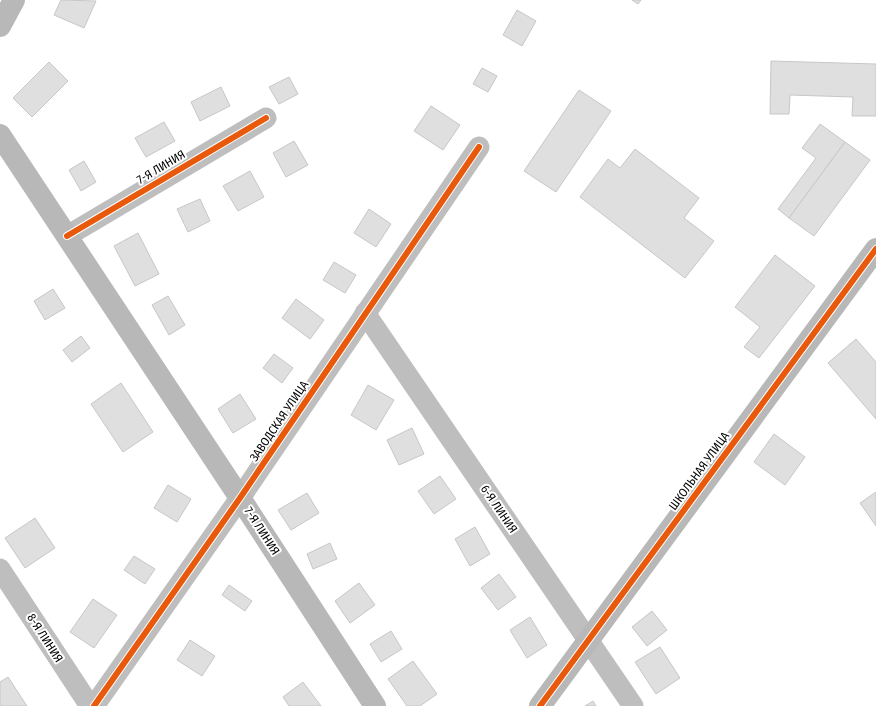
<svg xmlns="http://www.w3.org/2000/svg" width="876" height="706" viewBox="0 0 876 706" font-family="'Fira Sans Condensed',sans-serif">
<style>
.building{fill:#dfdfdf;stroke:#c7c7c7}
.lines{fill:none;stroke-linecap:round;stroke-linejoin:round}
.street{stroke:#bebebe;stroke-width:21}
.secondary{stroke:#b8b8b8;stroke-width:22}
.cycleway-casing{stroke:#fff;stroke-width:8}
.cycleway{stroke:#e8590c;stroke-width:6}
.labels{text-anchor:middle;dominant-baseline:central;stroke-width:4;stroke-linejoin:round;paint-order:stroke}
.street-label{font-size:12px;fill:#000;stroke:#fff}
</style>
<rect width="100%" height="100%" fill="#fff"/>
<!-- building -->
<g class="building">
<path d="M 61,0 L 96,1 L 84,28 L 54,15 Z"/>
<path d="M 632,0 L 641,0 L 638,4 Z"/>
<path d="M 517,10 L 536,21 L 522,46 L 503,35 Z"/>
<path d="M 771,61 L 876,64 L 876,116 L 852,116 L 853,97 L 790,95 L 789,114 L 770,114 Z"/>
<path d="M 49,62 L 68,81 L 32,117 L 13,98 Z"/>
<path d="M 482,68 L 497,76 L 488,92 L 473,84 Z"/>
<path d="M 289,77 L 298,94 L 279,104 L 269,87 Z"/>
<path d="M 221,87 L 230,106 L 200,121 L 191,102 Z"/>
<path d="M 579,90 L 611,111 L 556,192 L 524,171 Z"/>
<path d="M 431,106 L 460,125 L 443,150 L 414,131 Z"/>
<path d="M 164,122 L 175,141 L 146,157 L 135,138 Z"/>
<path d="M 820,124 L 845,142 L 789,218 L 778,209 L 816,158 L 802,148 Z"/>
<path d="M 294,141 L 308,165 L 286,177 L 273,153 Z"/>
<path d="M 845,142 L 870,160 L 814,236 L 789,218 Z"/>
<path d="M 635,149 L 699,198 L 684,218 L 714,241 L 685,278 L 580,197 L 608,159 L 620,168 Z"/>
<path d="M 84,161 L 96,182 L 81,191 L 69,170 Z"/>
<path d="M 250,171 L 264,197 L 238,211 L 223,186 Z"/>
<path d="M 200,199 L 210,221 L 188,232 L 177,209 Z"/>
<path d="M 369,209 L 391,224 L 376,247 L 354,233 Z"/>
<path d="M 138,233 L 159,274 L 135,286 L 114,246 Z"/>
<path d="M 775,255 L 815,286 L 759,358 L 744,347 L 760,327 L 735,307 Z"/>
<path d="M 334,262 L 356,275 L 345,293 L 323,280 Z"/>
<path d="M 53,289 L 65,308 L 45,320 L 34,301 Z"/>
<path d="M 168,296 L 185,325 L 169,335 L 152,305 Z"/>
<path d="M 296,299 L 324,320 L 310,339 L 282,318 Z"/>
<path d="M 81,336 L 90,348 L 72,362 L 63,350 Z"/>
<path d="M 856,339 L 876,362 L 876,419 L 828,363 Z"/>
<path d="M 274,354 L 293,368 L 282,383 L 263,368 Z"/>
<path d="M 121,383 L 153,432 L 123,452 L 91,404 Z"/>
<path d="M 368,385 L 394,400 L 376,430 L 351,415 Z"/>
<path d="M 240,394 L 256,419 L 233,433 L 218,409 Z"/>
<path d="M 412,428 L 424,454 L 399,465 L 387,440 Z"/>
<path d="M 774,434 L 805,457 L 785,485 L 754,462 Z"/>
<path d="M 440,476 L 456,499 L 434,514 L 418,491 Z"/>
<path d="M 168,485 L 191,499 L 177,522 L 154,508 Z"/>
<path d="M 876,492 L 876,526 L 860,503 Z"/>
<path d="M 307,493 L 319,513 L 291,530 L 278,510 Z"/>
<path d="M 35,518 L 55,548 L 25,568 L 5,538 Z"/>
<path d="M 475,527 L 490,554 L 470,566 L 455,539 Z"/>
<path d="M 330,543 L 337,559 L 313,569 L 307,554 Z"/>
<path d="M 134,556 L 155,569 L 145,584 L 124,570 Z"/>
<path d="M 499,574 L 516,597 L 498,610 L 481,588 Z"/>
<path d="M 359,583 L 375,605 L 350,623 L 335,601 Z"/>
<path d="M 229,585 L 252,601 L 245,611 L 222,595 Z"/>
<path d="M 93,599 L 117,615 L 94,648 L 70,632 Z"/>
<path d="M 652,611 L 667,630 L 647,646 L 632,627 Z"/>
<path d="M 530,617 L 547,645 L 527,658 L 510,630 Z"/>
<path d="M 391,631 L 402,649 L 381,662 L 370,644 Z"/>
<path d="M 190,640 L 215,656 L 202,676 L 177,660 Z"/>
<path d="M 660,647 L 680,678 L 656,694 L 635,662 Z"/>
<path d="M 413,661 L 437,694 L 420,706 L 407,706 L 388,679 Z"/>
<path d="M 8,677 L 27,706 L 0,706 L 0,682 Z"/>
<path d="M 303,682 L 321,706 L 289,706 L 283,697 Z"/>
<path d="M 593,701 L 596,706 L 585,706 Z"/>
</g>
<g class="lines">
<!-- street -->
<g class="street">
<path d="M 67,236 L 266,118"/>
<path d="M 365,313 L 633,706"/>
<path d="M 0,569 L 90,706"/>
<path d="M 94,706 L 240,498 L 479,147"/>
</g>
<!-- secondary -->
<g class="secondary">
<path d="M 0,26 L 14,0"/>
<path d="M 0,135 L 240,498 L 375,706"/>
<path d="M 540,706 L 876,249"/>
</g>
<!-- cycleway casing -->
<g class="cycleway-casing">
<g id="cycleway">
<path d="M 67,236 L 266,118"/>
<path d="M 94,706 L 240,498 L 479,147"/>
<path d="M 540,706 L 876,249"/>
</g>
</g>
<!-- cycleway -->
<use href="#cycleway" class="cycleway"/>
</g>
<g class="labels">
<!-- street labels -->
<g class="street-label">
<text transform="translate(161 167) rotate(-31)">7-Я ЛИНИЯ</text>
<text transform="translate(279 421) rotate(-56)">ЗАВОДСКАЯ УЛИЦА</text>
<text transform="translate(699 471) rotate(-54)">ШКОЛЬНАЯ УЛИЦА</text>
<text transform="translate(499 509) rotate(56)">6-Я ЛИНИЯ</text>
<text transform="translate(262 531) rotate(57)">7-Я ЛИНИЯ</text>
<text transform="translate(45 638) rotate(57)">8-Я ЛИНИЯ</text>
</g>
</g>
</svg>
